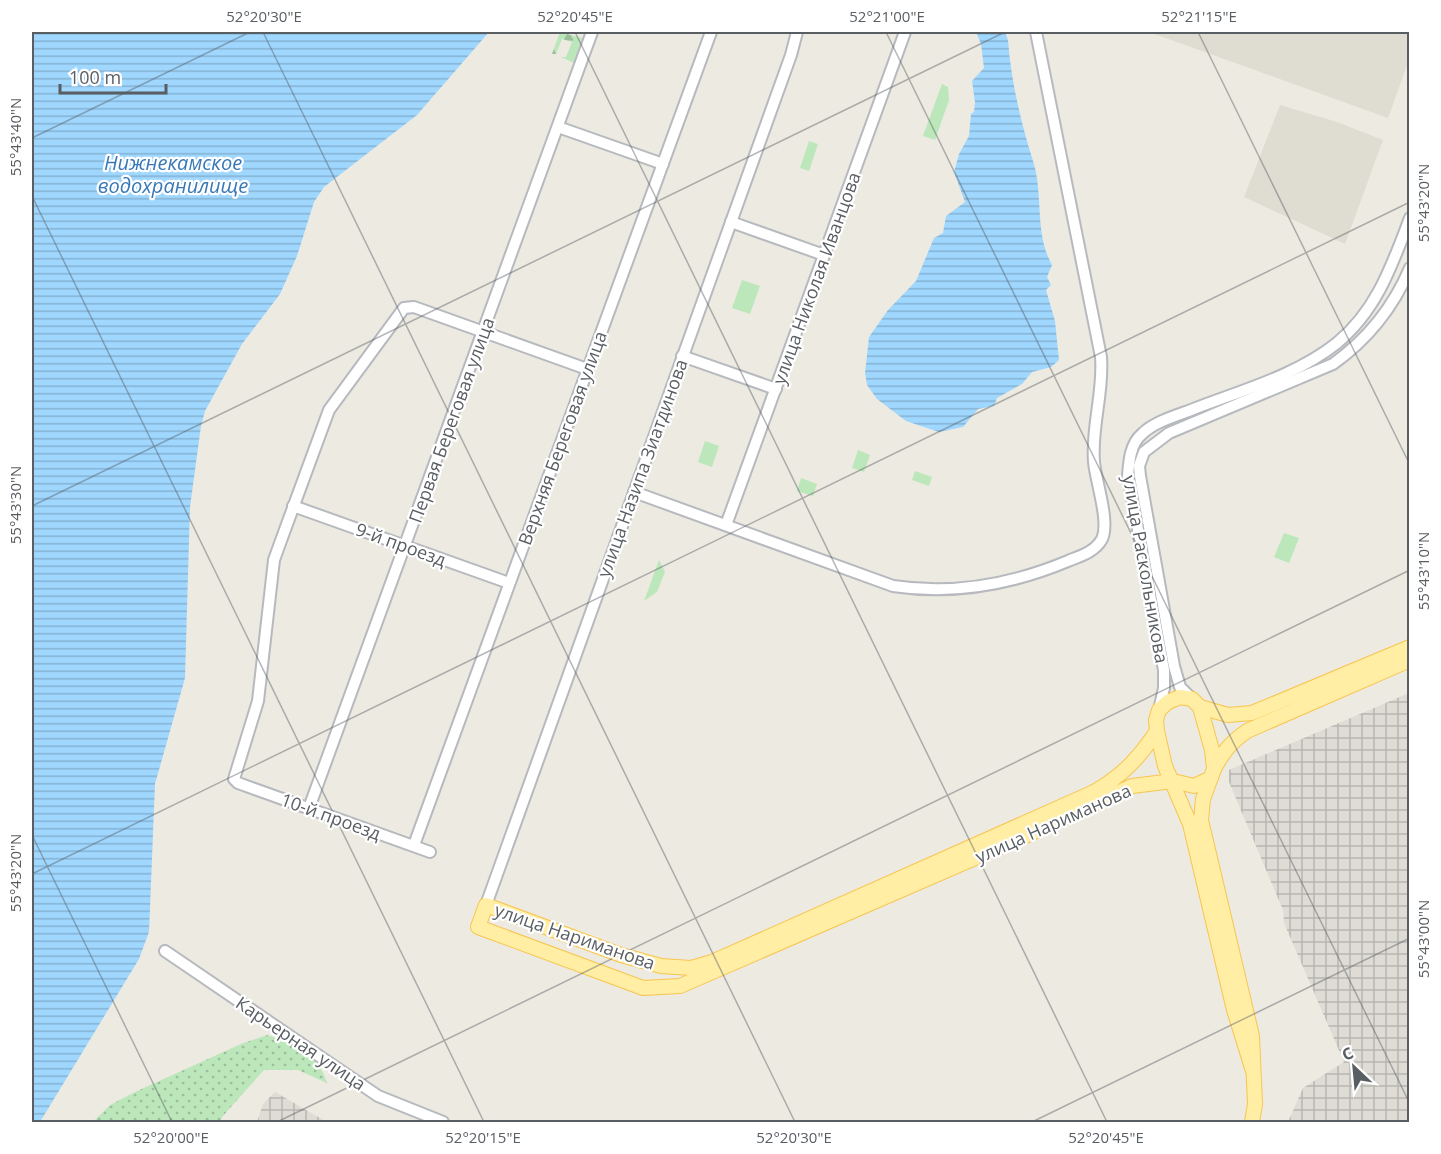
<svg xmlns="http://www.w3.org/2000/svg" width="1441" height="1154" viewBox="0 0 1441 1154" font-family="'Open Sans',sans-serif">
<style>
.industrial{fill:url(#industrial-grid)}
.education{fill:#dfdcd1}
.grass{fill:url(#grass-dots)}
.forest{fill:url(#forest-firs)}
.park{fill:#bce7bb}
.water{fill:url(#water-rules)}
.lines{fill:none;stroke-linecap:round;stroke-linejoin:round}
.minor-casing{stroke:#b6b9be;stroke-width:14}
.major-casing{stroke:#f8c54f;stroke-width:16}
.minor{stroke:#fff;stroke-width:10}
.major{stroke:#ffeea4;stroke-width:14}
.ticks{fill:none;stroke:#595e63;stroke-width:1.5;stroke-opacity:0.45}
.labels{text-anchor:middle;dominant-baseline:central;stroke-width:4.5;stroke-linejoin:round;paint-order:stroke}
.street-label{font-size:18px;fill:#595e63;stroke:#fff}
.water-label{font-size:20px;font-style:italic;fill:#3878b6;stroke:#fff}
.neatline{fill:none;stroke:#595e63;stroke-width:2}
.ticks-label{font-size:15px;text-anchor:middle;fill:#595e63}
</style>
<defs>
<pattern id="industrial-grid" width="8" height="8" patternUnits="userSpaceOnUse" patternTransform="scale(1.5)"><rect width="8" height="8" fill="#dedcd5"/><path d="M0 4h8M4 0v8" fill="none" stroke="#b7b6b0"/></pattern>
<pattern id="grass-dots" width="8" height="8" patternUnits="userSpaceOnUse" patternTransform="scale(1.5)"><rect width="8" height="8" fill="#bce7bb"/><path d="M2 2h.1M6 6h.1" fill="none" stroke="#9cbe9c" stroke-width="1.8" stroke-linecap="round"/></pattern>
<pattern id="forest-firs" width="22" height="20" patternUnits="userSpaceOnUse" patternTransform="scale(1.5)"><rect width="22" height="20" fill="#bce7bb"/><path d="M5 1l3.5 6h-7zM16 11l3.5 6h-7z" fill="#9cbe9c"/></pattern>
<pattern id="water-rules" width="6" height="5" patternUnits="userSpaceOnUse" patternTransform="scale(1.5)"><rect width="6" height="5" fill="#9fd7ff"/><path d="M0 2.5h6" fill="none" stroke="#85b2d2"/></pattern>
</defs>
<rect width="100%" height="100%" fill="#edeae1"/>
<!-- industrial -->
<g class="industrial">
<path d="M 1409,693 L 1409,1122 L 1288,1122 L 1303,1088 L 1344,1062 L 1284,923 L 1283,910 L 1229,782 L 1229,770 Z"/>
<path d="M 275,1092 L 327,1122 L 257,1122 L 263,1104 Z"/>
</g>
<!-- education -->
<g class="education">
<path d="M 1149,32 L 1409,32 L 1409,60 L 1388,118 Z"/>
<path d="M 1280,105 L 1337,122 L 1383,140 L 1345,244 L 1244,197 Z"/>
</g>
<!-- grass -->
<path class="grass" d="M 267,1035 C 294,1043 319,1054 327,1083 L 298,1070 L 264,1070 L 222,1117 L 220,1122 L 93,1122 L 110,1105 L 135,1092 L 241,1044 Z"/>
<!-- forest -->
<path class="forest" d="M 560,32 L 582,38 L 574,63 L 561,57 L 566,57 L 572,42 L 562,39 L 556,54 L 552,54 Z"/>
<!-- park -->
<g class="park">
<path d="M 942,84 L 948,87 L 949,100 L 935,140 L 923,136 Z"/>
<path d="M 809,141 L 818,144 L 809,171 L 800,168 Z"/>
<path d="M 742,280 L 760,286 L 750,314 L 732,308 Z"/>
<path d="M 705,441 L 719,446 L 712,467 L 698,462 Z"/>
<path d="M 858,450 L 870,455 L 864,472 L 852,468 Z"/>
<path d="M 915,471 L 932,477 L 929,486 L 912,480 Z"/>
<path d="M 801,478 L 817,484 L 813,496 L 797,491 Z"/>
<path d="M 1284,533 L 1299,538 L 1289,563 L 1274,557 Z"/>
<path d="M 659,560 L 665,572 L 657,592 L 644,601 Z"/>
</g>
<!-- water -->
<g class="water">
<path d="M 32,32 L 489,32 L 417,115 L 324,187 L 314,202 L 297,256 L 280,294 L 242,344 L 205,411 L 201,426 L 190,507 L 185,678 L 155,784 L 149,932 L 139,959 L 40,1122 L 32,1122 Z"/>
<path d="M 976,32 L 1005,32 L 1008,40 C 1011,81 1021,123 1033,161 C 1044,195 1034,233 1052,265 L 1047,277 L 1051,285 L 1046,290 L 1055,321 L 1059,360 L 1051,367 L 1032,372 L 1022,384 L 997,398 L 994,406 L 978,409 L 963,427 L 939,432 L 906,421 L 877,399 L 867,385 L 865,373 L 869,337 L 888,310 L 916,281 L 934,238 L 943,233 L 946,216 L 965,202 L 954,172 L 959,154 L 969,136 L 971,114 L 974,112 L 975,102 L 972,81 L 984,68 L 981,44 Z"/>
</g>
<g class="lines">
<!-- minor casing -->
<g class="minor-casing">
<g id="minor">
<path d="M 558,127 L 663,164"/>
<path d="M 731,222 L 824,255"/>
<path d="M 682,356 L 776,389"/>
<path d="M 634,492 L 893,586 C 952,595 1013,584 1068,561 C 1080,556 1095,552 1102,539 C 1110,521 1096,483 1094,462 C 1091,427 1104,392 1101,357 L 1036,32"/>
<path d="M 293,506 L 509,583"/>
<path d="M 726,525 L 905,32"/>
<path d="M 1192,699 L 1180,687 L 1174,666 L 1140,476 L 1139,466 L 1144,452 L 1169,433 L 1333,364 C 1368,339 1393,308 1410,268"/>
<path d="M 1159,710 L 1164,688 L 1164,670 L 1128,476 C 1129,462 1130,444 1142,434 C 1154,422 1175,416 1191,410 C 1239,391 1296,376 1337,343 C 1377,310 1392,265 1410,218"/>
<path d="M 309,808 L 592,32"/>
<path d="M 414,845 L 711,32"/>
<path d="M 430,852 L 238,783 L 234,779 L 258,701 L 274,560 L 279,546 L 329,410 L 404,308 L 414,307 L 587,369"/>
<path d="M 486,905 L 791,55 L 797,32"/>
<path d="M 165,951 L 378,1096 L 443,1122"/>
</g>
</g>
<!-- major casing -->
<g class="major-casing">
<g id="major">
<path d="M 1200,707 L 1228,715 L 1252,713 L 1410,647"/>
<path d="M 1157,731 C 1139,758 1122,776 1094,792 L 712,962 L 691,968 L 661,966 L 621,955 L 486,905 L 478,927 L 643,988 L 680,986 L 1021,838 L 1132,786 L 1173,781 L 1194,786 L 1211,778"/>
<path d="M 1214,769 C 1223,752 1231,742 1247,731 L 1410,660"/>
<path d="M 1252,1122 L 1255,1104 L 1252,1036 L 1201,820 L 1203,799 L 1214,769 L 1212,750 L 1200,707 L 1192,699 L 1180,697 L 1168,702 L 1159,710 L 1156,720 L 1157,731 L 1165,766 L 1190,824 L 1234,1010 L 1253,1071"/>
</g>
</g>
<!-- minor -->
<use href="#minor" class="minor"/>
<!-- major -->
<use href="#major" class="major"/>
</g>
<!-- ticks -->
<path class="ticks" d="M 263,32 L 795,1122M 575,32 L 1107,1122M 886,32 L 1410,1104M 1198,32 L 1410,465M 32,138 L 250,32M 32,196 L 484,1122M 32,506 L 1005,32M 32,835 L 172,1122M 32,874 L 1410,202M 277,1122 L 1410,570M 1032,1122 L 1410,938"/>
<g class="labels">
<!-- street labels -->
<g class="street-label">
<text transform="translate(816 278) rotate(-70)">улица Николая Иванцова</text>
<text transform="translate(451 420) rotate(-70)">Первая Береговая улица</text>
<text transform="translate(562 438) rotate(-70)">Верхняя Береговая улица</text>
<text transform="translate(642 468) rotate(-70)">улица Назипа Зиатдинова</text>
<text transform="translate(401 544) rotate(20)">9-й проезд</text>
<text transform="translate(1146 569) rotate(80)">улица Раскольникова</text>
<text transform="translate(331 816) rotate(20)">10-й проезд</text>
<text transform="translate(1053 823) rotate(-24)">улица Нариманова</text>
<text transform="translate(575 936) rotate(19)">улица Нариманова</text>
<text transform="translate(301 1043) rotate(34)">Карьерная улица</text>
</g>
<!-- water labels -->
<g class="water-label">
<text x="173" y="162">Нижнекамское<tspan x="173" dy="23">водохранилище</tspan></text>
</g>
</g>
<!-- border -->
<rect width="1441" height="1154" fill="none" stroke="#ffffff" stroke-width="66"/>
<!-- north arrow -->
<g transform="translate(1354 1067) rotate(334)" stroke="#ffffff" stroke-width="4.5" paint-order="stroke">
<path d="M0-4.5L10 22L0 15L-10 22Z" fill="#595e63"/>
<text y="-9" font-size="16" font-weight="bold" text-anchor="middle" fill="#595e63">С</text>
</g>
<!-- scale -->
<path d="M60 84v9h106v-9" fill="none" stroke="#595e63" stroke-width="3"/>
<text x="69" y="84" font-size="18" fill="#595e63" stroke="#ffffff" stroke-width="4.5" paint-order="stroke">100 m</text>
<rect x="33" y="33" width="1375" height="1088" class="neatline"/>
<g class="ticks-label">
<text x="264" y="22">52°20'30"E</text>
<text x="575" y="22">52°20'45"E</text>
<text x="887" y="22">52°21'00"E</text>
<text x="1199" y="22">52°21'15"E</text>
<text transform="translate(16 137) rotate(-90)" y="5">55°43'40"N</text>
<text transform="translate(1424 203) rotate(-90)" y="5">55°43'20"N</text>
<text transform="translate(16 505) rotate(-90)" y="5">55°43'30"N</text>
<text transform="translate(1424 571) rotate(-90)" y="5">55°43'10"N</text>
<text transform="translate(16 873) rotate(-90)" y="5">55°43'20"N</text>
<text transform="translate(1424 939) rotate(-90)" y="5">55°43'00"N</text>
<text x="171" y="1143">52°20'00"E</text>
<text x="483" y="1143">52°20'15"E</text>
<text x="794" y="1143">52°20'30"E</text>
<text x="1106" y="1143">52°20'45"E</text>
</g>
</svg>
